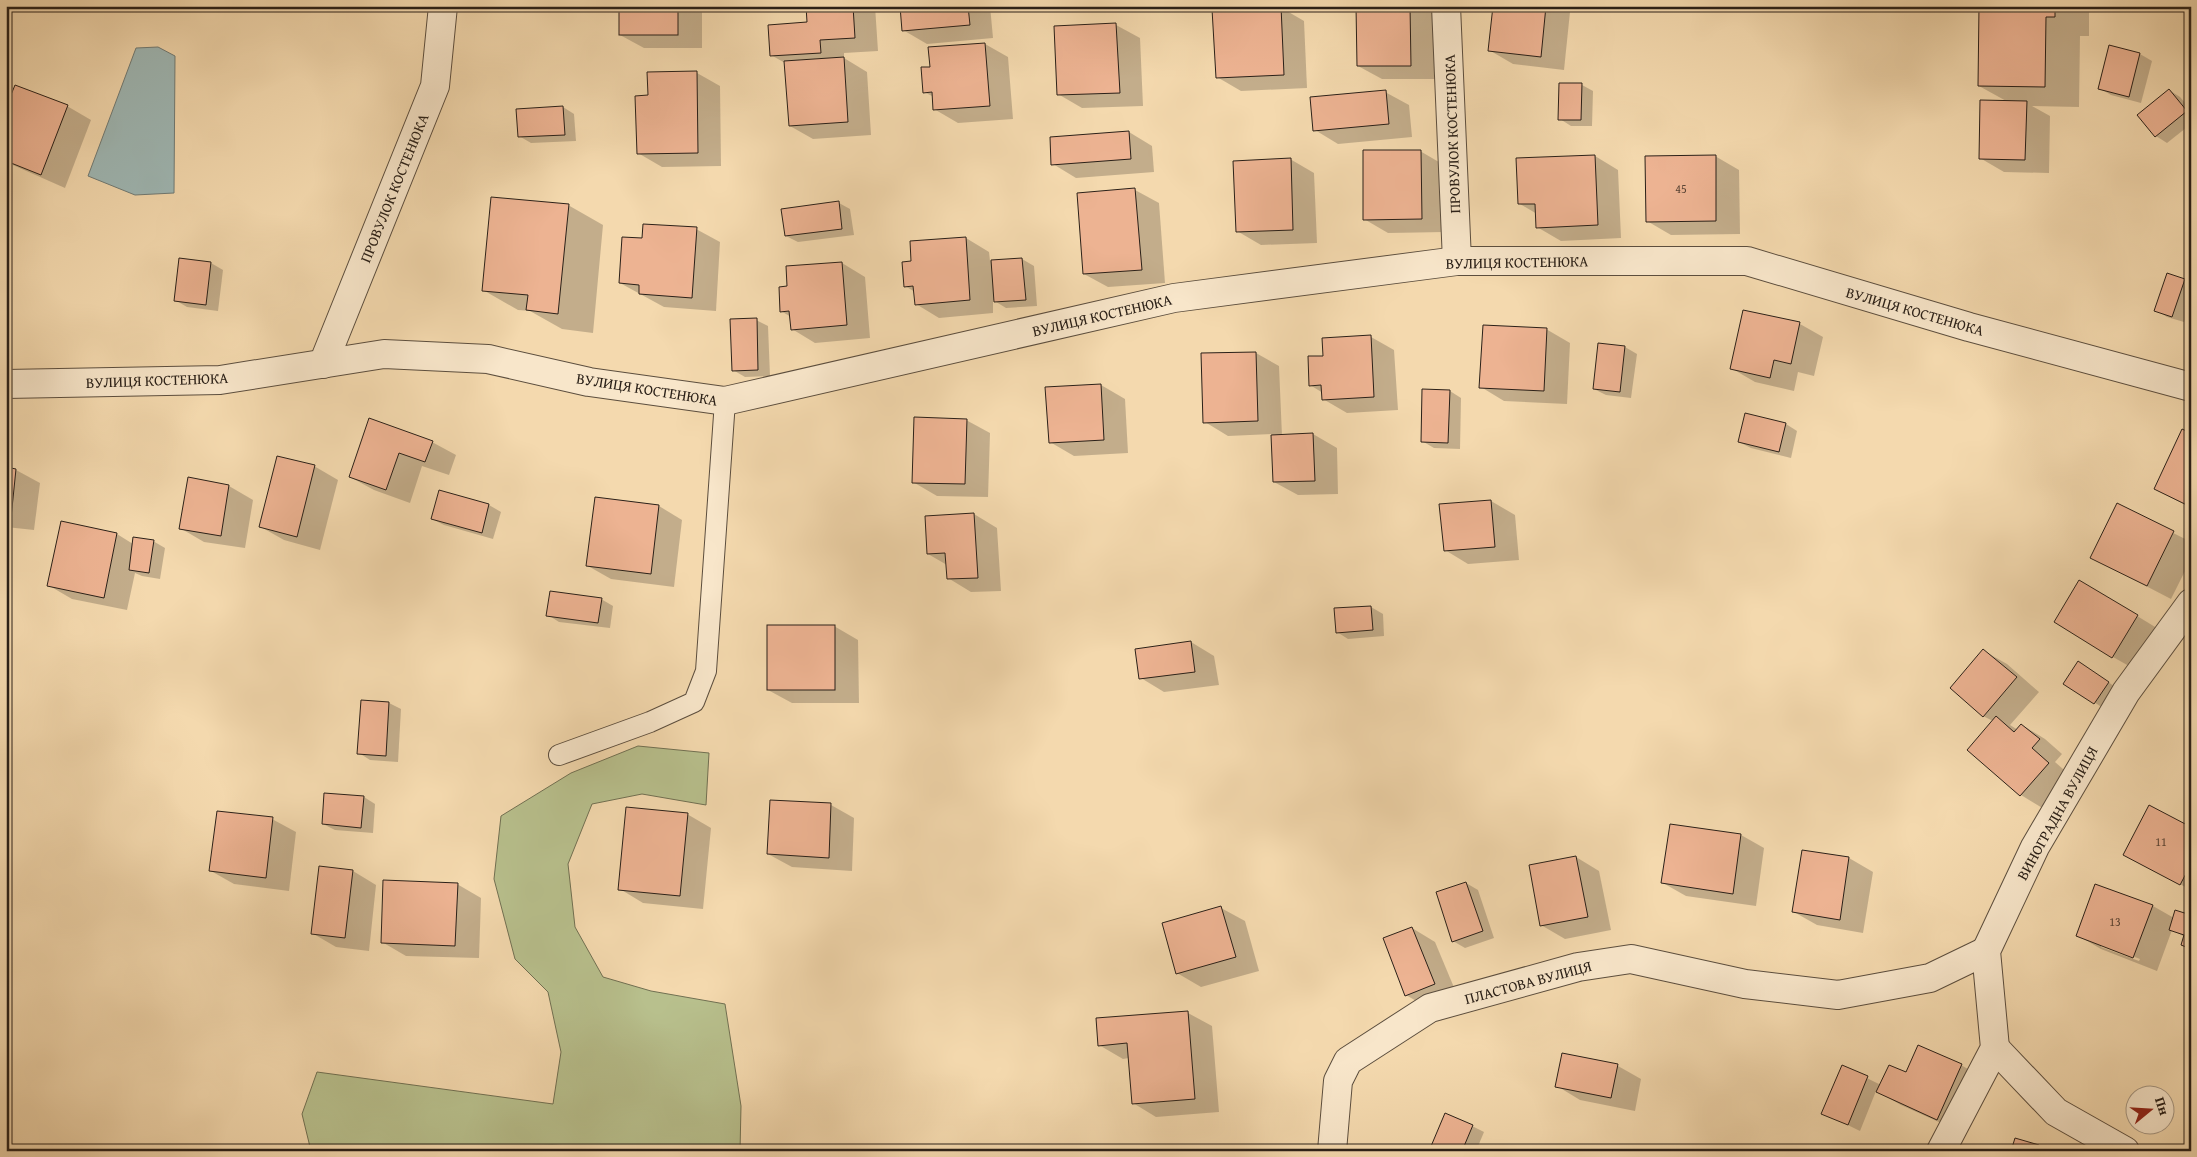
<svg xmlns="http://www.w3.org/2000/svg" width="2197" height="1157" viewBox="0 0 2197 1157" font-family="'Gentium Book Plus',serif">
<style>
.green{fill:#b8c08d;stroke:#717052}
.water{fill:#9fb8b5;stroke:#707b76}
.shadow{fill:#0003;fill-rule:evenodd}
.building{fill:#edb392;stroke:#2a2018}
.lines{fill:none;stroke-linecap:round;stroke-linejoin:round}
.lane-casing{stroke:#5c4e3e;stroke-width:22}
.street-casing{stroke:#5c4e3e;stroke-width:30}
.lane{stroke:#f8e6ca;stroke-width:20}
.street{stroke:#f8e6ca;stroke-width:28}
.labels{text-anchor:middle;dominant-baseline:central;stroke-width:4;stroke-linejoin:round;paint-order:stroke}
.number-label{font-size:12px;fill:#5b4536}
.street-label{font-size:15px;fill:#2a2018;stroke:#f8e6ca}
</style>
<rect width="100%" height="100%" fill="#f4d9ae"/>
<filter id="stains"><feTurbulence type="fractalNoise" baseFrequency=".004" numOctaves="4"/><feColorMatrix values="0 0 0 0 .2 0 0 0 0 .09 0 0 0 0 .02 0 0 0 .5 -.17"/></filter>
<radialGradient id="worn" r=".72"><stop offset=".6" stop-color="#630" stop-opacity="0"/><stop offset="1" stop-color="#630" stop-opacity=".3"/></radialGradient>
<!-- green -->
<path class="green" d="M 638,746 L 709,753 L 706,805 L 642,794 L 592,804 L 568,864 L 575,927 L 603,977 L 651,991 L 725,1004 L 741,1106 L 740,1151 L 673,1151 L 552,1145 L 311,1151 L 302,1114 L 317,1072 L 553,1104 L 561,1052 L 548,992 L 515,959 L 494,879 L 501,816 L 571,773 Z"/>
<!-- water -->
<path class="water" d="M 158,47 L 175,56 L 174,193 L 135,195 L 88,176 L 136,48 Z"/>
<!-- shadow -->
<g class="shadow">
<path d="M 620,6 L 702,6 L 702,48 L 644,48 L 620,35 Z"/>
<path d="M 807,6 L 875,6 L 878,51 L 844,53 L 844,58 L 867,72 L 871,135 L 813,139 L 790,126 L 785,63 L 771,55 L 808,24 Z"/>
<path d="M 901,6 L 990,6 L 993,38 L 927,44 L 903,30 Z"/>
<path d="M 1357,6 L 1428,6 L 1433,9 L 1435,79 L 1382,79 L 1358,66 Z"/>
<path d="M 1494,6 L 1561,6 L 1570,12 L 1564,70 L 1513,64 L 1489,50 Z"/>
<path d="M 1981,6 L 2089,6 L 2089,36 L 2080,36 L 2079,107 L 2032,106 L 2050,116 L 2049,173 L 2004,172 L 1980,158 L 2008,102 L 1979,86 Z"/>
<path d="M 1280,7 L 1304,21 L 1307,88 L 1241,91 L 1217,77 Z"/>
<path d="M 1116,25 L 1140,38 L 1143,106 L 1082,108 L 1058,94 Z"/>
<path d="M 985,44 L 1008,57 L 1013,119 L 958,123 L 934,109 L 934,97 L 924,92 Z"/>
<path d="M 2110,47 L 2140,54 L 2152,61 L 2141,103 L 2111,95 L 2099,88 Z"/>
<path d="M 697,73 L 720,86 L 721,166 L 662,167 L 638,153 L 649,96 Z"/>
<path d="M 1582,85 L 1593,91 L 1592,126 L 1571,126 L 1560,119 Z"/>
<path d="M 2169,90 L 2180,97 L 2191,110 L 2191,124 L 2167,143 L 2156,136 L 2138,116 Z"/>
<path d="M 1385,92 L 1409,105 L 1412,137 L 1338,144 L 1315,130 Z"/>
<path d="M 67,106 L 91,120 L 65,188 L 6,162 L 6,108 Z"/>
<path d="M 563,107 L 574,114 L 576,141 L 531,143 L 519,136 Z"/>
<path d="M 1129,132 L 1152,146 L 1154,172 L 1076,178 L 1053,164 Z"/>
<path d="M 1420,151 L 1444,165 L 1445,232 L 1388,233 L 1364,219 Z"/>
<path d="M 1595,156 L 1618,170 L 1621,238 L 1561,241 L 1537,227 L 1537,214 L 1520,204 Z"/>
<path d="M 1715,156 L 1739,170 L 1740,234 L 1671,235 L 1647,221 Z"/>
<path d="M 1290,159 L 1314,173 L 1317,243 L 1261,245 L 1237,231 Z"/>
<path d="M 1135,190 L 1159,203 L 1165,283 L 1108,287 L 1084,274 L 1078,195 Z"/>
<path d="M 839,203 L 850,209 L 854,235 L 798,242 L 786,236 Z"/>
<path d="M 568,205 L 603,225 L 593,333 L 562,329 L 530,311 L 518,310 L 483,290 Z"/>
<path d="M 696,229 L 720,242 L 716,311 L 664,307 L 620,283 L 643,240 Z"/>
<path d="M 966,238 L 989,252 L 990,261 L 1022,259 L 1034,266 L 1037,306 L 1006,308 L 993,300 L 993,313 L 939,318 L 916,304 L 915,292 L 905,286 L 913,262 Z"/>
<path d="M 180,260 L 211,263 L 223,270 L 218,311 L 187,307 L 175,300 Z"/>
<path d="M 842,263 L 865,277 L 870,338 L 815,343 L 792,329 L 791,317 L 781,311 L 789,287 Z"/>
<path d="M 2168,275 L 2191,284 L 2191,303 L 2184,322 L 2167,317 L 2156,310 Z"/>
<path d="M 1744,311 L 1800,324 L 1823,337 L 1814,376 L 1798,372 L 1794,391 L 1755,382 L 1731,368 Z"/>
<path d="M 756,320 L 768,326 L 770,376 L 745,377 L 733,370 Z"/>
<path d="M 1546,329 L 1570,343 L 1567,404 L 1504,401 L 1481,387 Z"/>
<path d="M 1371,337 L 1394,350 L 1398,410 L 1347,413 L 1323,399 L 1323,393 L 1310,385 L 1324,357 Z"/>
<path d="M 1599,344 L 1625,347 L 1637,354 L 1631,398 L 1606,395 L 1594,389 Z"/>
<path d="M 1256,353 L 1279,366 L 1282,436 L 1313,434 L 1337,448 L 1338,494 L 1298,495 L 1274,482 L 1272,434 L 1228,436 L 1205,422 Z"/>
<path d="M 1101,385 L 1125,399 L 1128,453 L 1074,456 L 1050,442 Z"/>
<path d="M 1450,391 L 1461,398 L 1460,449 L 1434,448 L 1422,441 Z"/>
<path d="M 370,420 L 432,442 L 456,455 L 449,475 L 422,466 L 410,503 L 374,490 L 350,477 Z"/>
<path d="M 966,420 L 990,433 L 988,497 L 937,496 L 913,482 Z"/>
<path d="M 1786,424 L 1797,431 L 1791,458 L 1751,448 L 1739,442 Z"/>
<path d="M 2191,434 L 2191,508 L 2155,489 Z"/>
<path d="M 314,466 L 338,480 L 320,550 L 284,540 L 261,527 Z"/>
<path d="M 6,469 L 16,470 L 40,483 L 34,530 L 6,527 Z"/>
<path d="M 189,479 L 229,486 L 253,500 L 245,548 L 204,542 L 180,528 Z"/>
<path d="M 440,492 L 489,505 L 501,512 L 493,539 L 444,525 L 432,519 Z"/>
<path d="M 1491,501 L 1515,515 L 1519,560 L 1468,564 L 1445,550 Z"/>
<path d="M 2118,505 L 2191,542 L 2191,559 L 2171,599 L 2092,558 Z"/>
<path d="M 659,506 L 682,520 L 674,587 L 611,579 L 588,566 Z"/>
<path d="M 974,514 L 997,528 L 1001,591 L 971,592 L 948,578 L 947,565 L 928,554 Z"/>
<path d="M 117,534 L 133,544 L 153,541 L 165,548 L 160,579 L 142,576 L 135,573 L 127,610 L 72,599 L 48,585 Z"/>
<path d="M 2103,595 L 2160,630 L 2136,670 L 2113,657 Z"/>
<path d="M 601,599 L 613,606 L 610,628 L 559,622 L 548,615 Z"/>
<path d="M 1371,607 L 1383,614 L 1384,636 L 1348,639 L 1337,632 L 1335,609 Z"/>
<path d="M 834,626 L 858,640 L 859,703 L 792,703 L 768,690 Z"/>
<path d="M 1191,642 L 1214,656 L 1219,685 L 1164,692 L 1141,678 Z"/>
<path d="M 1984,651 L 2007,664 L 2039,692 L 2010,725 L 2018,730 L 2022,725 L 2045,739 L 2062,754 L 2055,762 L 2072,777 L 2044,809 L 2021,795 L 1968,750 L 1993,721 L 1983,716 Z"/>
<path d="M 2090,670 L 2120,690 L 2106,710 L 2065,683 Z"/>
<path d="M 389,703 L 401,709 L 398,762 L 370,760 L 359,753 Z"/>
<path d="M 364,797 L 375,804 L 373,833 L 335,830 L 323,824 Z"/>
<path d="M 831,805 L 854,818 L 852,871 L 792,867 L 768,854 Z"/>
<path d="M 687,814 L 711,828 L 703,909 L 643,903 L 620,889 Z"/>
<path d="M 272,819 L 296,832 L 289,891 L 234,884 L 211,871 Z"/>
<path d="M 1671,825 L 1741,835 L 1764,848 L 1756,906 L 1686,896 L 1663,883 Z"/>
<path d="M 2191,828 L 2191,890 L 2125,855 Z"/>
<path d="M 1803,851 L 1849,858 L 1873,872 L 1863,933 L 1817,925 L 1794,912 Z"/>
<path d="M 1576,857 L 1599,871 L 1611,930 L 1565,939 L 1541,925 Z"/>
<path d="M 353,871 L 376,885 L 369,951 L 336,947 L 312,933 Z"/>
<path d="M 1466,883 L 1478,890 L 1494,938 L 1465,948 L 1453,941 Z"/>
<path d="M 457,884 L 481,898 L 479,958 L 406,956 L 382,942 Z"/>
<path d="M 2096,885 L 2153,906 L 2174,918 L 2191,917 L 2191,950 L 2182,945 L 2185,937 L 2172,930 L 2157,971 L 2101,949 L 2077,935 ZM 2101,944 L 2140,959 L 2139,961 L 2101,947 Z"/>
<path d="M 1221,908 L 1245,921 L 1259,971 L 1201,987 L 1177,973 Z"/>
<path d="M 1412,928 L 1435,942 L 1458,997 L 1430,1009 L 1406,995 Z"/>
<path d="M 1188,1013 L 1212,1026 L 1219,1112 L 1156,1117 L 1133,1103 L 1129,1058 L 1123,1059 L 1099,1045 Z"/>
<path d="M 1919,1047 L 1961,1065 L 1985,1079 L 1961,1132 L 1901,1105 L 1876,1091 L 1860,1131 L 1823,1113 L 1842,1066 L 1881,1085 L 1907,1074 Z"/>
<path d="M 1563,1055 L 1618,1066 L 1641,1079 L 1635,1111 L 1580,1100 L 1557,1086 Z"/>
<path d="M 1472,1126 L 1484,1132 L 1476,1151 L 1430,1151 Z"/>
<path d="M 2038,1146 L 2046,1151 L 2013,1151 Z"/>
</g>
<!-- building -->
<g class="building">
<rect x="619" y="6" width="59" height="29"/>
<path d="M 806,6 L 853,6 L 855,38 L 820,40 L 821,53 L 770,56 L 768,25 L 807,22 Z"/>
<path d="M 900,6 L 968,6 L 970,25 L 902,31 Z"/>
<path d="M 1281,6 L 1284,75 L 1216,78 L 1212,9 Z"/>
<path d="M 1356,6 L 1410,6 L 1411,66 L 1357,66 Z"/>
<path d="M 1493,6 L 1546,6 L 1541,57 L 1488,51 Z"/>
<path d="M 1979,6 L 2055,6 L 2055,17 L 2046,17 L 2045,87 L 1978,86 Z"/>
<path d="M 1116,23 L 1120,93 L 1057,95 L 1054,26 Z"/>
<path d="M 985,43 L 990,106 L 933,110 L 932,92 L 923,93 L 921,67 L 930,67 L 928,47 Z"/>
<path d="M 2109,45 L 2140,53 L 2129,97 L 2098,89 Z"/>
<path d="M 844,57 L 848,122 L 789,126 L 784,61 Z"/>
<path d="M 697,71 L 698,153 L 637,154 L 635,96 L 648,95 L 647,72 Z"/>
<path d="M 1559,83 L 1582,83 L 1581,120 L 1558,120 Z"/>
<path d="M 15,85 L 68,105 L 41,175 L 6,161 L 6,107 Z"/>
<path d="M 2169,89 L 2187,111 L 2155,137 L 2137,115 Z"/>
<path d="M 1386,90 L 1389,124 L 1313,131 L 1310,97 Z"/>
<path d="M 1980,100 L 2027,101 L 2025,160 L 1979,159 Z"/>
<path d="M 563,106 L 565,135 L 518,137 L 516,109 Z"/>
<path d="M 1129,131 L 1131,159 L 1051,165 L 1050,137 Z"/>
<path d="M 1363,150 L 1421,150 L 1422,219 L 1363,220 Z"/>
<path d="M 1595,155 L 1598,225 L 1536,228 L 1535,204 L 1518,204 L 1516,158 Z"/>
<path d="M 1716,155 L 1716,221 L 1646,222 L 1645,156 Z"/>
<path d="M 1291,158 L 1293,230 L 1236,232 L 1233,161 Z"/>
<path d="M 1135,188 L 1142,270 L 1083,274 L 1077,193 Z"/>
<path d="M 491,197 L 569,204 L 558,314 L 526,310 L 528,295 L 482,291 Z"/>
<path d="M 839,201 L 842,229 L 785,236 L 781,209 Z"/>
<path d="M 643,224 L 697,227 L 692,298 L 639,294 L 639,285 L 619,283 L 622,237 L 642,238 Z"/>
<path d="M 966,237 L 970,300 L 915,305 L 913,286 L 904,287 L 902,262 L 911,261 L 910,241 Z"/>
<path d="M 179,258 L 211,262 L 206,305 L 174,301 Z"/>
<path d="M 1022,258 L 1026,300 L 994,302 L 991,260 Z"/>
<path d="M 842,262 L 847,325 L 791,330 L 789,311 L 780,312 L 779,287 L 787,286 L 786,266 Z"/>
<path d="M 2167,273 L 2185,279 L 2172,317 L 2154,311 Z"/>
<path d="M 1743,310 L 1800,322 L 1791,364 L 1774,360 L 1770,378 L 1730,369 Z"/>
<path d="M 757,318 L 758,370 L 732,371 L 730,319 Z"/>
<path d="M 1483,325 L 1547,328 L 1544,391 L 1479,388 Z"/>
<path d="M 1371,335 L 1374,397 L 1322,400 L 1321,385 L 1309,386 L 1308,356 L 1323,356 L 1322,338 Z"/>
<path d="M 1598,343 L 1625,346 L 1620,392 L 1593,389 Z"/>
<path d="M 1256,352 L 1258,421 L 1203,423 L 1201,353 Z"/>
<path d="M 1101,384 L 1104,440 L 1049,443 L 1045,387 Z"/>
<path d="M 1422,389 L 1450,390 L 1448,443 L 1421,442 Z"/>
<path d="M 1745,413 L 1786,423 L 1779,452 L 1738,442 Z"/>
<path d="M 914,417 L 967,419 L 965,484 L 912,483 Z"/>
<path d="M 369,418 L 433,441 L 425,462 L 399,453 L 386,490 L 349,477 Z"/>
<path d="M 2182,429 L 2191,433 L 2191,507 L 2154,489 Z"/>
<path d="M 1313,433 L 1315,481 L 1273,482 L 1271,435 Z"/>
<path d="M 277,456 L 315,465 L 297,537 L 259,527 Z"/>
<path d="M 6,467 L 16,469 L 11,518 L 6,517 Z"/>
<path d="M 188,477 L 229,485 L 221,536 L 179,529 Z"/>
<path d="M 439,490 L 489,504 L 482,533 L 431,519 Z"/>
<path d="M 595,497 L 659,505 L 651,574 L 586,566 Z"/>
<path d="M 1491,500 L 1495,547 L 1444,551 L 1439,504 Z"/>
<path d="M 2117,503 L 2174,531 L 2147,586 L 2090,558 Z"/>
<path d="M 974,513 L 978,578 L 947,579 L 945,553 L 927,554 L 925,516 Z"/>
<path d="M 61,521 L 117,533 L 104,598 L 47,586 Z"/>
<path d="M 133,537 L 154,540 L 149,573 L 129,570 Z"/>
<path d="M 2079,580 L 2138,615 L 2112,658 L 2054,622 Z"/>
<path d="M 550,591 L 602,598 L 598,623 L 546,616 Z"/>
<path d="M 1371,606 L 1373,630 L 1336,633 L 1334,608 Z"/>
<rect x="767" y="625" width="68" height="65"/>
<path d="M 1191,641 L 1195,672 L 1139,679 L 1135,649 Z"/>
<path d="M 1983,649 L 2017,677 L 1983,717 L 1950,688 Z"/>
<path d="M 2078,661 L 2109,682 L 2094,704 L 2063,684 Z"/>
<path d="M 361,700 L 389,702 L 386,756 L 357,754 Z"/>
<path d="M 1996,716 L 2014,732 L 2021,724 L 2040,739 L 2032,748 L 2049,763 L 2020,796 L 1967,750 Z"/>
<path d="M 324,793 L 364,796 L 361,828 L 322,824 Z"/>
<path d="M 770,800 L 831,803 L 829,858 L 767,854 Z"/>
<path d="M 2149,805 L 2191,827 L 2191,864 L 2180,885 L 2123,855 Z"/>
<path d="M 626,807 L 688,813 L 680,896 L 618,890 Z"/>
<path d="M 217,811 L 273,817 L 266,878 L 209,871 Z"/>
<path d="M 1670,824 L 1741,834 L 1733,894 L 1661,883 Z"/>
<path d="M 1802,850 L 1849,857 L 1840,920 L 1792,912 Z"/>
<path d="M 1576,856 L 1588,917 L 1540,926 L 1529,865 Z"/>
<path d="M 319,866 L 353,870 L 345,938 L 311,934 Z"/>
<path d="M 383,880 L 458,883 L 455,946 L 381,943 Z"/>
<path d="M 1466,882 L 1483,931 L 1452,942 L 1436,892 Z"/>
<path d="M 2095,884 L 2153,905 L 2133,958 L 2076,936 Z"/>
<path d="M 1221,906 L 1236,957 L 1176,974 L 1162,923 Z"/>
<path d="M 2175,910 L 2191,915 L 2191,949 L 2181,945 L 2184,935 L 2169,930 Z"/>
<path d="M 1412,927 L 1435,984 L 1405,996 L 1383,938 Z"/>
<path d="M 1188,1011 L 1195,1099 L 1132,1104 L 1127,1043 L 1098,1046 L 1096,1018 Z"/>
<path d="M 1918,1045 L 1962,1064 L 1937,1120 L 1876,1092 L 1889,1065 L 1906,1072 Z"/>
<path d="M 1562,1053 L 1618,1064 L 1611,1098 L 1555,1087 Z"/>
<path d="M 1842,1065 L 1868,1076 L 1848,1125 L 1821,1114 Z"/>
<path d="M 1445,1113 L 1473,1125 L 1462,1151 L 1429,1151 Z"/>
<path d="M 2015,1138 L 2039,1145 L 2037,1151 L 2011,1151 Z"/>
<path d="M 1188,1147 L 1189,1151 L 1146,1151 L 1146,1150 Z"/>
</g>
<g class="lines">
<!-- lane casing -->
<g class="lane-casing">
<path id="lane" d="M 559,755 L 650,722 L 694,702 L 706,671 L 725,401"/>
</g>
<!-- street casing -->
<g class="street-casing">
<g id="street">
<path d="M 1446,6 L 1457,261"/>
<path d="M 323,364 L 435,86 L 443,6"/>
<path d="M 6,384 L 220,380 L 384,354 L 488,359 L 589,382 L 725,401 L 1174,298 L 1457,261 L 1747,261 L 1969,327 L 2191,387"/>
<path d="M 1995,1048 L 2056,1112 L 2125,1151"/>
<path d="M 1332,1151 L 1338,1081 L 1348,1061 L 1430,1008 L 1578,967 L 1631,959 L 1745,984 L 1838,995 L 1930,978 L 1986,951"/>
<path d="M 1941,1151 L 1995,1048 L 1986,951 L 2035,847 L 2126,692 L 2191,603"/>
</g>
</g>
<!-- lane -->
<use href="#lane" class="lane"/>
<!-- street -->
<use href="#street" class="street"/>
</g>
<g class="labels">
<!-- number labels -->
<g class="number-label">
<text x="1681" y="188">45</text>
<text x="2161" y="841">11</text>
<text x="2115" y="921">13</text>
</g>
<!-- street labels -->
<g class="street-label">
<text transform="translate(1452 134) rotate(-92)">ПРОВУЛОК КОСТЕНЮКА</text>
<text transform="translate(394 188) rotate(-68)">ПРОВУЛОК КОСТЕНЮКА</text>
<text transform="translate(1517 262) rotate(-1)">ВУЛИЦЯ КОСТЕНЮКА</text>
<text transform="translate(1915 311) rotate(16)">ВУЛИЦЯ КОСТЕНЮКА</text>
<text transform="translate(1102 315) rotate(-13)">ВУЛИЦЯ КОСТЕНЮКА</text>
<text transform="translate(157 380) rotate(-2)">ВУЛИЦЯ КОСТЕНЮКА</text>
<text transform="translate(647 389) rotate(9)">ВУЛИЦЯ КОСТЕНЮКА</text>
<text transform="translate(2057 813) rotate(-61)">ВИНОГРАДНА ВУЛИЦЯ</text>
<text transform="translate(1528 982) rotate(-15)">ПЛАСТОВА ВУЛИЦЯ</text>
</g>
</g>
<!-- margin -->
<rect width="2197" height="1157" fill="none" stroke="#f4d9ae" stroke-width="25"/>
<rect x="8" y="8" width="2182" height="1142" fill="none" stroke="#2a2018" stroke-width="2.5"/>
<rect x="12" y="12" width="2172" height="1132" fill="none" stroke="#2a2018"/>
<!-- north arrow -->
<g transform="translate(2150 1110) rotate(72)"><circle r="24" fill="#f8e6ca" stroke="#a69783"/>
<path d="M0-4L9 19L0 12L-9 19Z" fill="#8f2418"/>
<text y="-8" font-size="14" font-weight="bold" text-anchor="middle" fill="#2a2018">Пн</text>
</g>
<rect width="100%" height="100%" filter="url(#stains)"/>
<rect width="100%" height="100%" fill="url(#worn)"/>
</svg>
